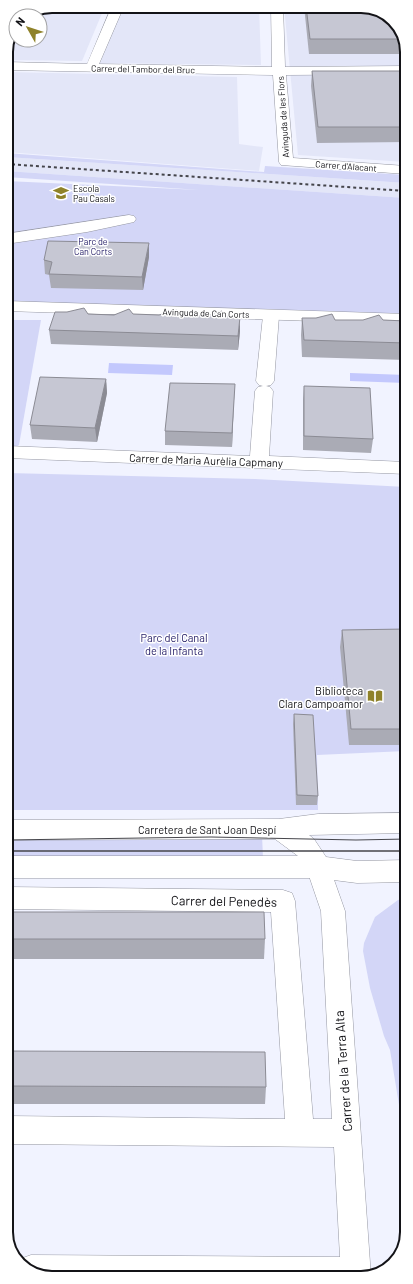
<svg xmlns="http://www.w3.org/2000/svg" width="413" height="1284" viewBox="0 0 413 1284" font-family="Barlow,sans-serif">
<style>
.built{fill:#e3e6f8}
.green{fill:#d3d6f7}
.water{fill:#c3c8fd}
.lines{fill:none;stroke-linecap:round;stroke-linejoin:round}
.minor-casing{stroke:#9597a2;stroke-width:1}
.tertiary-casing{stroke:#9597a2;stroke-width:1}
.minor{fill:#fff;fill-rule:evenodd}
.tertiary{fill:#fff;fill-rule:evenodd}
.tram-far1{stroke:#45454b;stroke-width:1}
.tram{stroke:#45454b;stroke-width:1.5}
.rail{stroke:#45454b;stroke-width:2;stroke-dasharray:3 3;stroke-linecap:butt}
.wall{fill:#aaabb5}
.shaded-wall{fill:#8b8b94}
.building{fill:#c6c7d3;stroke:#8b8b94}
.labels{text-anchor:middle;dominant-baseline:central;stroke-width:3;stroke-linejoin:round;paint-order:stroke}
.far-street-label{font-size:9px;fill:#131317;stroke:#fff}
.far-poi-label{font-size:9px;fill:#131317;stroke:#fff;text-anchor:start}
.far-park-label{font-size:9px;fill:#272069;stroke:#fff}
.street-label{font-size:11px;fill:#131317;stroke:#fff}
.park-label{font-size:11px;fill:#272069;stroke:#fff}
.poi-label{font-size:11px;fill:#131317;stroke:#fff;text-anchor:end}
.near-street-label{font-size:13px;fill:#131317;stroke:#fff}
.rim{fill:none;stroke:#131317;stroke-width:2}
</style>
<rect width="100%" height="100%" fill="#f1f3ff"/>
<!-- built -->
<g class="built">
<path d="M 52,6 L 105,6 L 82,61 L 6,60 L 6,49 L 16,27 L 16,40 L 40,40 L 40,16 L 27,16 Z"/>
<path d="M 123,6 L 259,6 L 261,65 L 100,63 Z"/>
<path d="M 284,6 L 365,6 L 405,40 L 406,162 L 298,155 Z"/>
<path d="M 6,72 L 237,77 L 239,144 L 263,147 L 259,171 L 6,152 Z"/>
<path d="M 6,157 L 406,183 L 406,198 L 6,171 Z"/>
</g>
<!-- green -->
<g class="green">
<path d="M 6,153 L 264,172 L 265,166 L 406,175 L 406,183 L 6,157 Z"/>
<path d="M 6,171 L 406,198 L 406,322 L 6,303 L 6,181 L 200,190 L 6,177 Z"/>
<path d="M 6,320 L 41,320 L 19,445 L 7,452 Z"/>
<path d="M 7,473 L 255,479 L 406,487 L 406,751 L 317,755 L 318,810 L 7,810 Z"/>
<path d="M 262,834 L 263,859 L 7,860 L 7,835 Z"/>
<path d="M 407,898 L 407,1141 L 401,1117 L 390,1050 L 384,1036 L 370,988 L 363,951 L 364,943 L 375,917 L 398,900 Z"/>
</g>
<!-- water -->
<g class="water">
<path d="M 109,363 L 173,365 L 172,375 L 108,373 Z"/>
<path d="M 350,373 L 406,375 L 406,383 L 350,381 Z"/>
</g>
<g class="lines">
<!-- minor casing -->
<g class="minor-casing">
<g id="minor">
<path d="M 112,6 L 124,6 L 99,64 L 272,67 L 271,6 L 283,6 L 285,67 L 406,66 L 406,74 L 286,75 L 293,158 L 406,166 L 406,174 L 281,165 L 279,162 L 273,75 L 6,70 L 6,62 L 87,64 Z"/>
<path d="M 129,215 L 134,216 L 136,219 L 134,222 L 87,232 L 6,244 L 6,234 Z"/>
<path d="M 271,311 L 277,313 L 279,316 L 274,381 L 271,385 L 266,386 L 270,387 L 273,391 L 269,456 L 406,462 L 406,474 L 7,458 L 7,446 L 250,456 L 255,391 L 258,387 L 263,386 L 259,385 L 256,381 L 263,316 L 265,313 Z"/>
<path d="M 318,857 L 327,860 L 345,911 L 371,1277 L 48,1278 L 22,1267 L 19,1263 L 20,1259 L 31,1255 L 340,1257 L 334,1147 L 7,1144 L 7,1116 L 285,1119 L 271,912 L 7,909 L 7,887 L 283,890 L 292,893 L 295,901 L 313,1119 L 332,1119 L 321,911 L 306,867 L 309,860 Z"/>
</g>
</g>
<!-- tertiary casing -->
<g class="tertiary-casing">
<g id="tertiary">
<path d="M 6,301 L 406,314 L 406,324 L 6,311 Z"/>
<path d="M 406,813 L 406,833 L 309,835 L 314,839 L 326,857 L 357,861 L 407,860 L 407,882 L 357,883 L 318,878 L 7,878 L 7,856 L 298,856 L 275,839 L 7,840 L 7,820 L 279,819 L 318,814 Z"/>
</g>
</g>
<!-- minor -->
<use href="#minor" class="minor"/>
<!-- tertiary -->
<use href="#tertiary" class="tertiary"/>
<!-- tram-far1 -->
<path class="tram-far1" d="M 7,840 L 211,837 L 356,840 L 407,839"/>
<!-- tram -->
<path class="tram" d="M 7,851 L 407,851"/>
<!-- rail -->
<path class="rail" d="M 6,164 L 406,191"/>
</g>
<!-- wall -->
<g class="wall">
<path d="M 304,6 L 365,6 L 391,17 L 406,40 L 406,54 L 309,54 Z"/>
<path d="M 312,71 L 406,71 L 406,142 L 317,143 L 311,86 Z"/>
<path d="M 149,257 L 143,290 L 51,288 L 49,275 L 45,274 L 44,260 Z"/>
<path d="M 88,314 L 133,314 L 226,316 L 240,331 L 238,350 L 51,344 L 49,330 Z"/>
<path d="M 302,318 L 335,320 L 383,320 L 406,321 L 406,360 L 302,357 L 301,335 Z"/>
<path d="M 106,379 L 107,393 L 97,442 L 32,439 L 30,425 Z"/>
<path d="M 304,386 L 373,439 L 371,453 L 303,450 L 303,400 Z"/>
<path d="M 234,398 L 232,447 L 165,445 L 165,431 Z"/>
<path d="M 406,629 L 406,745 L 349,745 L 340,647 L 342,630 Z"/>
<path d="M 294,714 L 318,796 L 317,805 L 296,805 L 293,724 Z"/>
<path d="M 7,912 L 265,939 L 264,959 L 7,959 Z"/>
<path d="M 7,1051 L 266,1087 L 265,1104 L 7,1104 Z"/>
</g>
<!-- shaded-wall -->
<g class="shaded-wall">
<path d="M 149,243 L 149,257 L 143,290 L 142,277 Z"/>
<path d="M 240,317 L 240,331 L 238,350 L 238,336 Z"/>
<path d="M 106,379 L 107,393 L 97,442 L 95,428 Z"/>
<path d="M 235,384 L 234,398 L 232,447 L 232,433 Z"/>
</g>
<!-- building -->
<g class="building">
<path d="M 306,6 L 365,6 L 391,17 L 405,39 L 310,39 Z"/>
<path d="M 312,71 L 406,71 L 406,127 L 318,127 Z"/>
<path d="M 48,241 L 149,243 L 142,277 L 49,274 L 52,262 L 44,260 Z"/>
<path d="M 84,308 L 88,314 L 114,315 L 129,309 L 133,314 L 159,315 L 177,310 L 180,315 L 206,316 L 222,311 L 226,316 L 240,317 L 238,336 L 49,330 L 55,312 L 67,312 Z"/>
<path d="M 332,314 L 335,320 L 363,320 L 379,315 L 383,320 L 406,321 L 406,343 L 304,340 L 302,318 L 316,318 Z"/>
<path d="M 40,377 L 106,379 L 95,428 L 30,425 Z"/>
<path d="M 170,383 L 235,384 L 232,433 L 165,431 Z"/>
<path d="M 304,386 L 370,388 L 373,439 L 304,436 Z"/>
<path d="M 406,629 L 406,729 L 351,729 L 342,630 Z"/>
<path d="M 294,714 L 313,715 L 318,796 L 297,795 Z"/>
<path d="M 7,912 L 264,912 L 265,939 L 7,939 Z"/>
<path d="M 7,1051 L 265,1052 L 266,1087 L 7,1086 Z"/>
</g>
<!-- icons -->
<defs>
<g id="school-bare" transform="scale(1.2)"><path d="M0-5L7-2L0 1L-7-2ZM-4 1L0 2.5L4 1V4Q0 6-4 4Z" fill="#8f8229" stroke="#fff" stroke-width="2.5" paint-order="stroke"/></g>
<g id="library-bare" transform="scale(1.2)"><path d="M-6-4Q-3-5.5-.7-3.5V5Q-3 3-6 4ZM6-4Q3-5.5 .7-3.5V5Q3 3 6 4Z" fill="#8f8229" stroke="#fff" stroke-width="2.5" paint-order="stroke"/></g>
</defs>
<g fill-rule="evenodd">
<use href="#school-bare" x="61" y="193"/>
<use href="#library-bare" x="375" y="696"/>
</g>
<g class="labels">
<!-- far-street labels -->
<g class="far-street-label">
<text transform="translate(143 69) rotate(1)">Carrer del Tambor del Bruc</text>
<text transform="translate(283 117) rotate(-94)">Avinguda de les Flors</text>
<text transform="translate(346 166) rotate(4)">Carrer d'Alacant</text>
<text transform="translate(206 313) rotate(2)">Avinguda de Can Corts</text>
</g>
<!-- far-poi labels -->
<g class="far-poi-label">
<text x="73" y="188">Escola<tspan x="73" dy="10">Pau Casals</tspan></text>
</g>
<!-- far-park labels -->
<g class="far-park-label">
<text x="93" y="241">Parc de<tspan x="93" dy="10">Can Corts</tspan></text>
</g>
<!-- street labels -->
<g class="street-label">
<text transform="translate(206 460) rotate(2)">Carrer de Maria Aurèlia Capmany</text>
<text x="207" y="829">Carretera de Sant Joan Despí</text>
</g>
<!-- park labels -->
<g class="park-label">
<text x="174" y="637">Parc del Canal<tspan x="174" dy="13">de la Infanta</tspan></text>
</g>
<!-- poi labels -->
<g class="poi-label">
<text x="363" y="690">Biblioteca<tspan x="363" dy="13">Clara Campoamor</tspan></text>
</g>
<!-- near-street labels -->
<g class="near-street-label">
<text transform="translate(224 901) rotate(1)">Carrer del Penedès</text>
<text transform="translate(343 1071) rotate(-94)">Carrer de la Terra Alta</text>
</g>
</g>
<!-- crop -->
<path d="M0 0H413V1284H0ZM52 13H361A39 39 0 0 1 400 52V1232A39 39 0 0 1 361 1271H52A39 39 0 0 1 13 1232V52A39 39 0 0 1 52 13Z" fill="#fff" fill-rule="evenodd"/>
<path class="rim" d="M52 13H361A39 39 0 0 1 400 52V1232A39 39 0 0 1 361 1271H52A39 39 0 0 1 13 1232V52A39 39 0 0 1 52 13Z"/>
<!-- north arrow -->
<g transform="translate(28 28) rotate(309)"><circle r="19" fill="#ffffff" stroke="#a1a1a2"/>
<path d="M0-3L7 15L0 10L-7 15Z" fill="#8f8229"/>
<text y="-6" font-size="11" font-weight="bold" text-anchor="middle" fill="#131317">N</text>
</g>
</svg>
